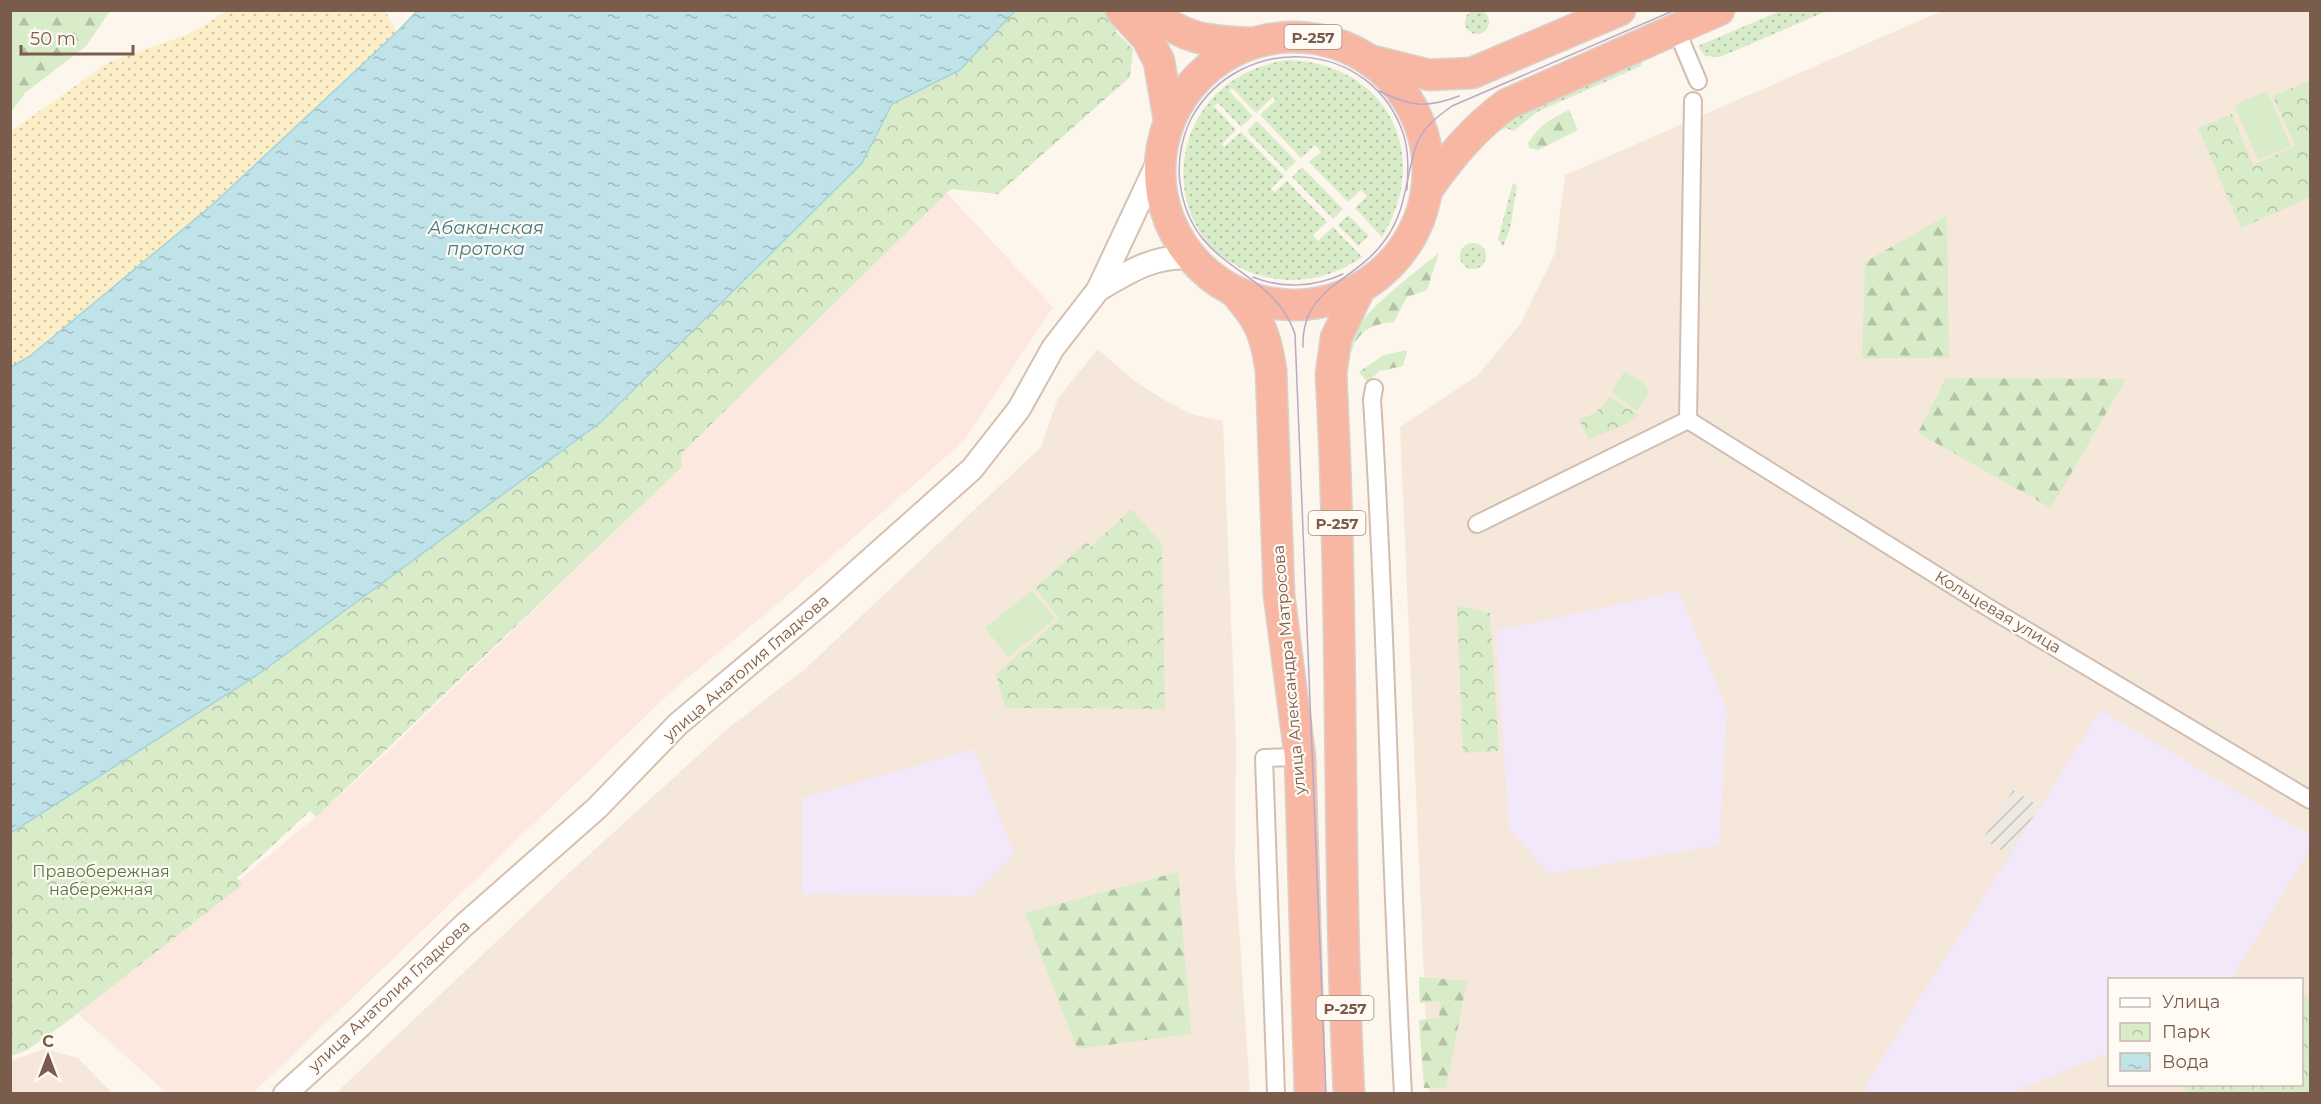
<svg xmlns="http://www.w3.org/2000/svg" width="2321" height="1104" viewBox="0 0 2321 1104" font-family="Montserrat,sans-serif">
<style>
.residential{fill:#f5e8da;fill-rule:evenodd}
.commercial{fill:#fde8e0}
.industrial{fill:url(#industrial-furrows)}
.education{fill:#f3e8fa}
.grass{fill:url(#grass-dots)}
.forest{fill:url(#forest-firs)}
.sand{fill:url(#sand-dots)}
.park{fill:url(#park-crowns)}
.pitch{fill:#d8ecc9}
.water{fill:url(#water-ripples);stroke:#a5d3da;stroke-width:1.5}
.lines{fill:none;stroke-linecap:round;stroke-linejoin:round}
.street-casing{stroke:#d1beb0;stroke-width:20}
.secondary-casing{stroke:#d6c0b0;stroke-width:26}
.highway-casing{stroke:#dad1cd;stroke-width:33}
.street{stroke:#fff;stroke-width:16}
.secondary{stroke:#fff;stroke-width:22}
.highway{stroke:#f7b7a3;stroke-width:30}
.tram{stroke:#b9a8c9;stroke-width:1.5}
.labels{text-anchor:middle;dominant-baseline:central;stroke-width:4.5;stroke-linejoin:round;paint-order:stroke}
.shield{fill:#fffaf3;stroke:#a28b7f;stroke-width:1.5}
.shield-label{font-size:15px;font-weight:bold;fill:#7a5c4d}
.street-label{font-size:16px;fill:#7a5c4d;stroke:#fffaf3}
.park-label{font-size:16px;fill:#537a41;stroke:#fffaf3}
.water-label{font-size:18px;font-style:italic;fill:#437c86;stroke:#fffaf3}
</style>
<defs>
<pattern id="industrial-furrows" width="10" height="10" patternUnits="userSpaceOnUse" patternTransform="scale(1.5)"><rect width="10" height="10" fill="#efe9e4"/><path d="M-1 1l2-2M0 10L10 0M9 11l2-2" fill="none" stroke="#c7c0bb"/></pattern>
<pattern id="grass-dots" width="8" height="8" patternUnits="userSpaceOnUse" patternTransform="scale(1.5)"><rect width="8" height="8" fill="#d8ecc9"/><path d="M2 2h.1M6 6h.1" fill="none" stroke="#b4c2a5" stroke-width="1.8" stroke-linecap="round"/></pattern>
<pattern id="forest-firs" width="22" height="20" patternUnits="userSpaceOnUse" patternTransform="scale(1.5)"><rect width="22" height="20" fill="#d8ecc9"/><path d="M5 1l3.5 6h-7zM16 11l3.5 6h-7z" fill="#b4c2a5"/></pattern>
<pattern id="sand-dots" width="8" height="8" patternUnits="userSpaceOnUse" patternTransform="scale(1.5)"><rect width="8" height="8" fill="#fcefc7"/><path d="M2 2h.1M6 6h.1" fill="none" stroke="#d1c5a4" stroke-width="1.8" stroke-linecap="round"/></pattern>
<pattern id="park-crowns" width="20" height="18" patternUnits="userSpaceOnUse" patternTransform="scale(1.5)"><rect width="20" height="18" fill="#d8ecc9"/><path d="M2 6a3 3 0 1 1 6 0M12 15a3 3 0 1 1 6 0" fill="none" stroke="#b4c2a5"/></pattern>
<pattern id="water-ripples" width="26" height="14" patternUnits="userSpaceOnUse" patternTransform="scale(1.5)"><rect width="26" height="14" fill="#bfe3e8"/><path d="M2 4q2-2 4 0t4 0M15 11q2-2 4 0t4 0" fill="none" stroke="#a0bbbe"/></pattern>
</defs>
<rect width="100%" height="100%" fill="#fdf6ec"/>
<!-- residential -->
<g class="residential">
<path d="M 1942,11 L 2310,11 L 2310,1093 L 1429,1093 L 1400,427 L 1478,375 L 1521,323 L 1555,253 L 1565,175 ZM 2110,980 L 2302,980 L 2302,1084 L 2110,1084 Z"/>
<path d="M 1098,349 L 1133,380 L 1166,401 L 1191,414 L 1223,421 L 1236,742 L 1235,866 L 1250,1093 L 335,1094 L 570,872 L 726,730 L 805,669 L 1041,447 L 1058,398 Z"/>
<path d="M 44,1049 L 78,1058 L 112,1093 L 11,1093 L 11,1061 Z"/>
</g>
<!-- commercial -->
<path class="commercial" d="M 947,193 L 1053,307 L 964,441 L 768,612 L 674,689 L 253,1093 L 167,1093 L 77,1013 L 316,817 L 387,752 L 682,467 L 681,454 Z"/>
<!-- industrial -->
<path class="industrial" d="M 2013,790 L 2039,806 L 2010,855 L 1983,839 Z"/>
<!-- education -->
<g class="education">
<path d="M 1679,591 L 1727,709 L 1719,845 L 1549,874 L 1509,828 L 1496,631 Z"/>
<path d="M 2101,710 L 2310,835 L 2310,849 L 2231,979 L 2110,980 L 2109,1053 L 2011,1093 L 1882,1094 L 1863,1089 Z"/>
<path d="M 974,749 L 1014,854 L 971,896 L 802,894 L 802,798 Z"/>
</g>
<!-- grass -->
<g class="grass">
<circle cx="1477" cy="22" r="12"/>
<path d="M 1780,11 L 1827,11 L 1720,57 L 1705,56 L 1698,46 Z"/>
<path d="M 1643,58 L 1641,66 L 1537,112 L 1514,131 L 1506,128 L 1500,130 L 1522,109 Z"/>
<path d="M 1289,60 C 1387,64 1433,154 1382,237 L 1355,208 L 1367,196 L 1361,190 L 1348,202 L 1309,162 L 1321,152 L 1315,145 L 1301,158 L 1260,115 L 1276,100 L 1273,97 L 1256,113 L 1232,88 L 1229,91 L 1253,116 L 1241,127 L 1218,103 L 1214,106 L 1236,130 L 1222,144 L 1224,147 L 1241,132 L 1284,176 L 1271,189 L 1275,192 L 1287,181 L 1327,222 L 1313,235 L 1318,241 L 1333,227 L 1362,257 C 1335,276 1304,284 1271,278 C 1149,255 1154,78 1289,60 Z"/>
<path d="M 1257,121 L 1296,161 L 1286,171 L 1247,131 Z"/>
<path d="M 1302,167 L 1343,209 L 1333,219 L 1292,177 Z"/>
<path d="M 1513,183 L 1517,186 L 1510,229 L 1503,247 L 1498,239 Z"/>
<path d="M 1348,215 L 1369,236 L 1358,246 L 1338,225 Z"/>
<circle cx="1473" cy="256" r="13"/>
</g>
<!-- forest -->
<g class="forest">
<path d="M 11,10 L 110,11 L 86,46 L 25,93 L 11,112 Z"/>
<path d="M 1569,110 L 1578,130 L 1538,150 L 1529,148 L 1528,143 C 1539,126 1551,118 1569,110 Z"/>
<path d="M 1947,215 L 1949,358 L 1862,358 L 1865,262 Z"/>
<path d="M 1439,253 L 1427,290 L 1407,297 L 1394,322 C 1336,325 1349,381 1349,424 L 1344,428 C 1343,412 1338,365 1342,353 C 1357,314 1407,279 1439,253 Z"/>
<path d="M 1407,350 L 1403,366 L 1380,371 L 1367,382 L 1359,372 L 1384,355 Z"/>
<path d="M 1946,378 L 2126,379 L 2051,508 L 1918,433 Z"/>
<path d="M 1178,872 L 1191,1034 L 1077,1049 L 1025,913 Z"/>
<path d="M 1419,977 L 1467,981 L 1446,1088 L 1424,1088 L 1419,1020 L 1439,1018 L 1440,1001 L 1420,1003 Z"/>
</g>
<!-- sand -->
<path class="sand" d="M 227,11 L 385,11 L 397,32 L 211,206 L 30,356 L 11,367 L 10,132 L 109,62 L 189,34 Z"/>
<!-- park -->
<g class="park">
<path d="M 1015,11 L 1136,11 L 1115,31 L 1133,49 L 1130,77 L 998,194 L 951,189 L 681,454 L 682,467 L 316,817 L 310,811 L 237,878 L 242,885 L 64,1024 L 27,1050 L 11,1056 L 11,833 L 260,673 L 601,422 L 862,163 L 892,104 L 960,70 Z"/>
<path d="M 2309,81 L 2310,197 L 2241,228 L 2198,128 L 2232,114 L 2253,165 L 2295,146 L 2273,96 Z"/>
<path d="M 1611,397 L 1638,415 L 1629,423 L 1589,439 L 1579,419 L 1595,413 Z"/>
<path d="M 1131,509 L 1162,544 L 1165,709 L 1005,708 L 996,674 L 1059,619 L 1035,587 L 1087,542 L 1091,547 Z"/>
<path d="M 1457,605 L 1490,613 L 1499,751 L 1463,753 Z"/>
<path d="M 2302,993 L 2310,998 L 2310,1093 L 2190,1093 L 2176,1085 L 2302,1084 Z"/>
</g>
<!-- pitch -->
<g class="pitch">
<path d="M 2267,91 L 2291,146 L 2258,160 L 2234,105 Z"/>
<path d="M 1625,371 L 1646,385 L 1649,393 L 1637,411 L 1611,392 Z"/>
<path d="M 1032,590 L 1055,619 L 1008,657 L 985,628 Z"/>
</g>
<!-- water -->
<path class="water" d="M 417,11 L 1015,11 L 960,70 L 892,104 L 862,163 L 601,422 L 260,673 L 11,833 L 11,367 L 30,356 L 211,206 L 397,32 Z"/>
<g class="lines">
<!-- street casing -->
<g class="street-casing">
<g id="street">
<path d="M 1676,29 L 1698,81"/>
<path d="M 1374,388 L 1372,400 C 1387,631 1390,862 1403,1094"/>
<path d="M 1688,420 L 1989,608 L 2310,800"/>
<path d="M 1688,420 L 1693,101"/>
<path d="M 1477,524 L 1688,420"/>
<path d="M 1276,1094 L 1264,758 L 1300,757"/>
</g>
</g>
<!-- secondary casing -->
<g class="secondary-casing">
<g id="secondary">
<path d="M 1098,290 C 1128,272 1156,254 1192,258"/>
<path d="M 285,1094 L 360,1026 L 463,926 L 597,808 L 678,724 L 824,601 L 972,469 L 1019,409 L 1053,348 L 1098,290 L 1160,158"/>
</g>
</g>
<!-- highway casing -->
<g class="highway-casing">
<g id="highway">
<path d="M 1121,10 L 1147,38 L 1159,61 L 1169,120"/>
<path d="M 1152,10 C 1181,41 1213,41 1252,43"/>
<circle cx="1294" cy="171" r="134"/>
<path d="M 1373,61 L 1429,75 L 1472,73 L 1620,10"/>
<path d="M 1427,190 C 1451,156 1474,128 1507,104 L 1719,10"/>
<path d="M 1236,293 C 1260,321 1265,332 1271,370 L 1279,595 L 1300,757 L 1310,1094"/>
<path d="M 1349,1094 C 1337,854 1344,614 1331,374 L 1336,338 L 1360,288"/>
</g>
</g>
<!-- street -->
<use href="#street" class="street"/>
<!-- secondary -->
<use href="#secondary" class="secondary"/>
<!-- highway -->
<use href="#highway" class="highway"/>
<!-- tram -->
<g class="tram">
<path d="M 1379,91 C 1409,106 1426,109 1459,96"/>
<path d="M 1253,277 C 1282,289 1315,287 1343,274"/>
<path d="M 1303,347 C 1301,286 1356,282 1385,240 C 1407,210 1405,179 1416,146 C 1422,128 1438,116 1452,106 L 1675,10"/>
<path d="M 1326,1094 L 1295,334 C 1272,265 1192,273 1180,183 C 1177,161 1182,136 1192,117 C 1241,30 1373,38 1404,136 C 1409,154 1408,172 1407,190"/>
</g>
</g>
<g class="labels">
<!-- shield labels -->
<g class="shield">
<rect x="1284.5" y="25" width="57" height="24" rx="4.5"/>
<rect x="1308.5" y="511" width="57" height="24" rx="4.5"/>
<rect x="1316.5" y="996" width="57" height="24" rx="4.5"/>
</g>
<g class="shield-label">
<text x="1313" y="37">Р-257</text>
<text x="1337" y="523">Р-257</text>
<text x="1345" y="1008">Р-257</text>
</g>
<!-- street labels -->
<g class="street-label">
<text transform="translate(1998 612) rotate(31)">Кольцевая улица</text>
<text transform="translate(746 668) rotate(-41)">улица Анатолия Гладкова</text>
<text transform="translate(1289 670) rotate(-95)">улица Александра Матросова</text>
<text transform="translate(389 996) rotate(-43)">улица Анатолия Гладкова</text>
</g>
<!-- park labels -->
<g class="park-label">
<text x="101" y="871">Правобережная<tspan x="101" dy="18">набережная</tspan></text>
</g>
<!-- water labels -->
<g class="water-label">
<text x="486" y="228">Абаканская<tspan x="486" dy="21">протока</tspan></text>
</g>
</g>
<!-- border -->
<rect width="2321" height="1104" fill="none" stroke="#7a5c4d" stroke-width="24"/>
<!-- legend -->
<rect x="2108" y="978" width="195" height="108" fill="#fffaf3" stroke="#cabbb1" stroke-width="1.5"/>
<rect x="2120" y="998" width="30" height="9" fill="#ffffff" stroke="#cabbb1" stroke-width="1.5"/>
<text x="2162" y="1008" font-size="18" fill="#7a5c4d">Улица</text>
<rect x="2120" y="1023" width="30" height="18" fill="url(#park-crowns)" stroke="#cabbb1" stroke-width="1.5"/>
<text x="2162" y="1038" font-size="18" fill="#7a5c4d">Парк</text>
<rect x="2120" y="1053" width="30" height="18" fill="url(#water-ripples)" stroke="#cabbb1" stroke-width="1.5"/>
<text x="2162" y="1068" font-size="18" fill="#7a5c4d">Вода</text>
<!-- north arrow -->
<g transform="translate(48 1056)" stroke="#fffaf3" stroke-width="4.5" paint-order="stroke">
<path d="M0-4.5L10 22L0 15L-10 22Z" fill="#7a5c4d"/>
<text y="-9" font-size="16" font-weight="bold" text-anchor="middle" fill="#7a5c4d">С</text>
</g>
<!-- scale -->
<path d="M21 45v9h112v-9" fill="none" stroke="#7a5c4d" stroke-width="3"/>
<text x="30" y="45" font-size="18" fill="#7a5c4d" stroke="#fffaf3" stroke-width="4.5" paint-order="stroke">50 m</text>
</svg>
